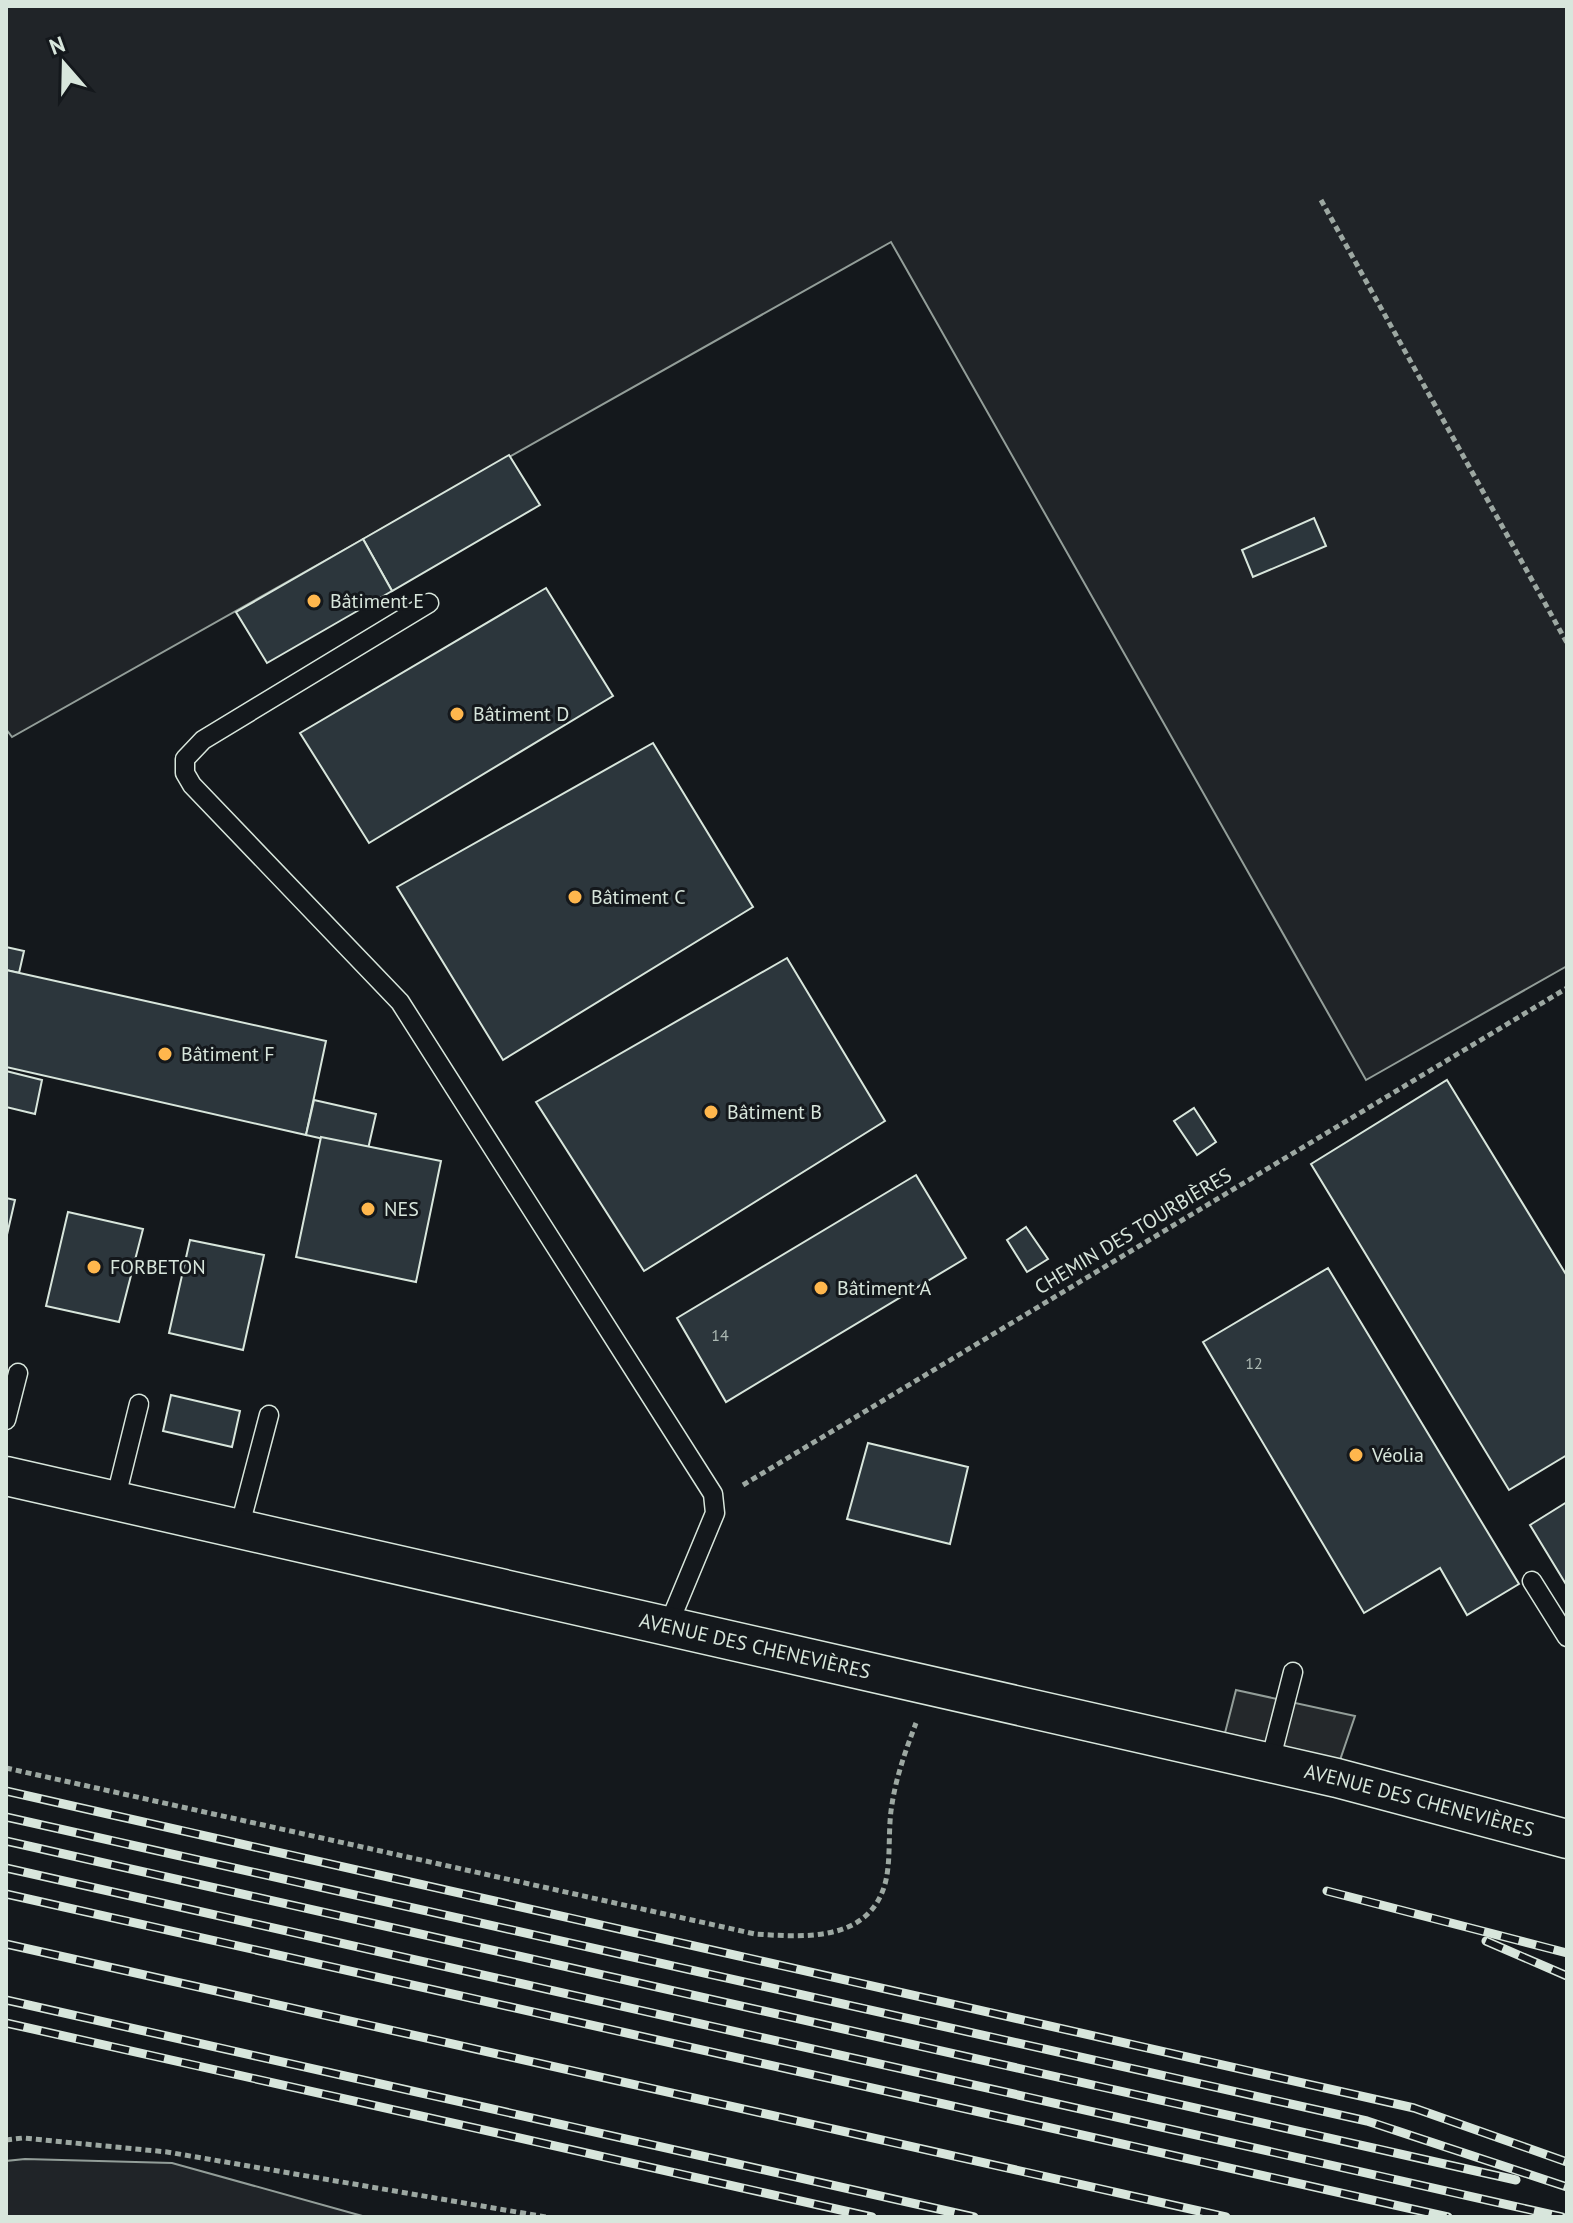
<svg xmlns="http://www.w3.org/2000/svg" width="1573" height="2223" viewBox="0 0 1573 2223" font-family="'PT Sans',sans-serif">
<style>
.green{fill:#202428;stroke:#939e99;stroke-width:2}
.parking{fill:#24282b;stroke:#939e99;stroke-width:2}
.building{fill:#2c363c;stroke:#d8e6dc;stroke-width:2}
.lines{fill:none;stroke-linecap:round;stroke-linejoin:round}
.lane-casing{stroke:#d8e6dc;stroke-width:21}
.street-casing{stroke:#d8e6dc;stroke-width:41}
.path{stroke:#9da8a2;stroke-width:5;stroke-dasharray:6 4;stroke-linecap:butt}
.lane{stroke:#14181c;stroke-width:18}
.street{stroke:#14181c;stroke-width:38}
.rail-casing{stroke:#d8e6dc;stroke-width:9}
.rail{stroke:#14181c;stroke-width:6;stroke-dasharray:18;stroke-linecap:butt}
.poi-dot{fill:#ffb74d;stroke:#14181c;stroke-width:3}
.labels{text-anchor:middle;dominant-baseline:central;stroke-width:6;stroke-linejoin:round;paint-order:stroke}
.number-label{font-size:16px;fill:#adbab4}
.poi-label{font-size:20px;fill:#d8e6dc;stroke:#14181c;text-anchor:start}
.street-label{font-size:20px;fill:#d8e6dc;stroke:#14181c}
</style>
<rect width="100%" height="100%" fill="#14181c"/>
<!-- green -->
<g class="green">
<path d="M 6,6 L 1567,6 L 1567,966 L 1366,1080 L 891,242 L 12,737 L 6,729 Z"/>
<path d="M 25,2159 L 172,2163 L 366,2217 L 6,2217 L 6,2161 Z"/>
</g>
<!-- parking -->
<path class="parking" d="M 1236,1690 L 1355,1716 L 1340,1760 L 1225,1733 Z"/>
<!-- building -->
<g class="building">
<path d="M 509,455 L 540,505 L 392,591 L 363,539 Z"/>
<path d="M 1314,518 L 1326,546 L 1253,577 L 1242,550 Z"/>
<path d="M 363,539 L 392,591 L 267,663 L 236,612 Z"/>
<path d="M 546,588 L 613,696 L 369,843 L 300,733 Z"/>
<path d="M 653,743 L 753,907 L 503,1060 L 397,887 Z"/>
<path d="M 6,947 L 24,951 L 19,973 L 6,970 Z"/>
<path d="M 787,958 L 885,1121 L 644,1271 L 536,1102 Z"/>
<path d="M 6,970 L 326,1041 L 306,1135 L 6,1067 Z"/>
<path d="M 6,1071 L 42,1080 L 35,1114 L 6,1107 Z"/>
<path d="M 1447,1080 L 1567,1276 L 1567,1455 L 1509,1490 L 1311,1164 Z"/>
<path d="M 314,1100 L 376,1114 L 368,1149 L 306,1135 Z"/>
<path d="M 1194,1108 L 1216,1142 L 1197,1155 L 1174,1121 Z"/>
<path d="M 321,1137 L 441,1161 L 416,1282 L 296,1257 Z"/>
<path d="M 916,1175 L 966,1258 L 726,1402 L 677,1318 Z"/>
<path d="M 6,1198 L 15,1200 L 6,1239 Z"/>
<path d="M 68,1212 L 143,1229 L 119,1322 L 46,1306 Z"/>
<path d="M 1026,1227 L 1048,1259 L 1027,1272 L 1007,1240 Z"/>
<path d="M 190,1240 L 264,1255 L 243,1350 L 169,1333 Z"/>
<path d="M 1328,1268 L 1519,1584 L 1467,1615 L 1440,1568 L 1364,1613 L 1203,1342 Z"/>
<path d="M 171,1395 L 240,1411 L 232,1447 L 163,1431 Z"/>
<path d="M 868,1443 L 968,1467 L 950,1544 L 847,1519 Z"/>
<path d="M 1567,1502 L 1567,1586 L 1530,1525 Z"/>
</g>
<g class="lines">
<!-- lane casing -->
<g class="lane-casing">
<g id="lane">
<path d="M 429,603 L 203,740 L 185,759 L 185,773 L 192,785 L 400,1002 L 713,1494 L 715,1513 L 668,1626"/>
<path d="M 6,1420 L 18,1373"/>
<path d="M 115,1501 L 139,1404"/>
<path d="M 239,1529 L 269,1415"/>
<path d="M 1532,1581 L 1567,1637"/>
<path d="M 1270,1762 L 1293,1672"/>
</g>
</g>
<!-- street casing -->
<g class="street-casing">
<g id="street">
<path id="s1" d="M 6,1476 L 1337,1778 L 1567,1839"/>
</g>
</g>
<!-- path -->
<g class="path">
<path d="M 1321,200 L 1567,643"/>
<path d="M 743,1485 L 1567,988"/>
<path d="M 6,1768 L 755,1934 C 803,1937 868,1943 885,1884 C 891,1862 888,1835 891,1811 C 895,1780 905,1752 916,1723"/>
<path d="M 6,2140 L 23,2138 L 167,2152 L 546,2217"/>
</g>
<!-- lane -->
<use href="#lane" class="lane"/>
<!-- street -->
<use href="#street" class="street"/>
<!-- rail casing -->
<g class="rail-casing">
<g id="rail">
<path d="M 6,1791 L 1414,2108 L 1567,2162"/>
<path d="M 6,1817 L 1367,2121 L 1567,2187"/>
<path d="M 6,1841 L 1516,2180"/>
<path d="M 6,1868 L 1562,2217"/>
<path d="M 1327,1891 L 1567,1953"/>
<path d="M 6,1894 L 1448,2217"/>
<path d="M 1486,1941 L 1567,1976"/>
<path d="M 6,1944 L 1226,2217"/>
<path d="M 6,2000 L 974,2217"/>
<path d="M 6,2023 L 872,2217"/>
</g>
</g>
<!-- rail -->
<use href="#rail" class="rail"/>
</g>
<!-- markers -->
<g class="poi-dot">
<circle cx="314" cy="601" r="8"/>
<circle cx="457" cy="714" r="8"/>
<circle cx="575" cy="897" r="8"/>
<circle cx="165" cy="1054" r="8"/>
<circle cx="711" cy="1112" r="8"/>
<circle cx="368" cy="1209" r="8"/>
<circle cx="94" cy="1267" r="8"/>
<circle cx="821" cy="1288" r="8"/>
<circle cx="1356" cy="1455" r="8"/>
</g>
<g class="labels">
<!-- number labels -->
<g class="number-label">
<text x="720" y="1335">14</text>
<text x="1254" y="1363">12</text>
</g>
<!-- poi labels -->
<g class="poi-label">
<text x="330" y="601">Bâtiment E</text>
<text x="473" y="714">Bâtiment D</text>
<text x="591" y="897">Bâtiment C</text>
<text x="181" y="1054">Bâtiment F</text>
<text x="727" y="1112">Bâtiment B</text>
<text x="384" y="1209">NES</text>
<text x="110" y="1267">FORBETON</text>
<text x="837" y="1288">Bâtiment A</text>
<text x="1372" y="1455">Véolia</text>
</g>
<!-- street labels -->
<g class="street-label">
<text transform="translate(1133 1231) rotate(-31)">CHEMIN DES TOURBIÈRES</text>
<text stroke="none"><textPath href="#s1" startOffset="768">AVENUE DES CHENEVIÈRES</textPath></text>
<text stroke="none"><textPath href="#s1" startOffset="1450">AVENUE DES CHENEVIÈRES</textPath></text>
</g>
</g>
<!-- border -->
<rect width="1573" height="2223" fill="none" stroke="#d8e6dc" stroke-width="16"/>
<!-- north arrow -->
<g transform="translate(64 64) rotate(340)" stroke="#14181c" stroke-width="6" paint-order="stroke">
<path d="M0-6L14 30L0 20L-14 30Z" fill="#d8e6dc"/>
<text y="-12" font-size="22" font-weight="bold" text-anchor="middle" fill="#d8e6dc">N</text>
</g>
</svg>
